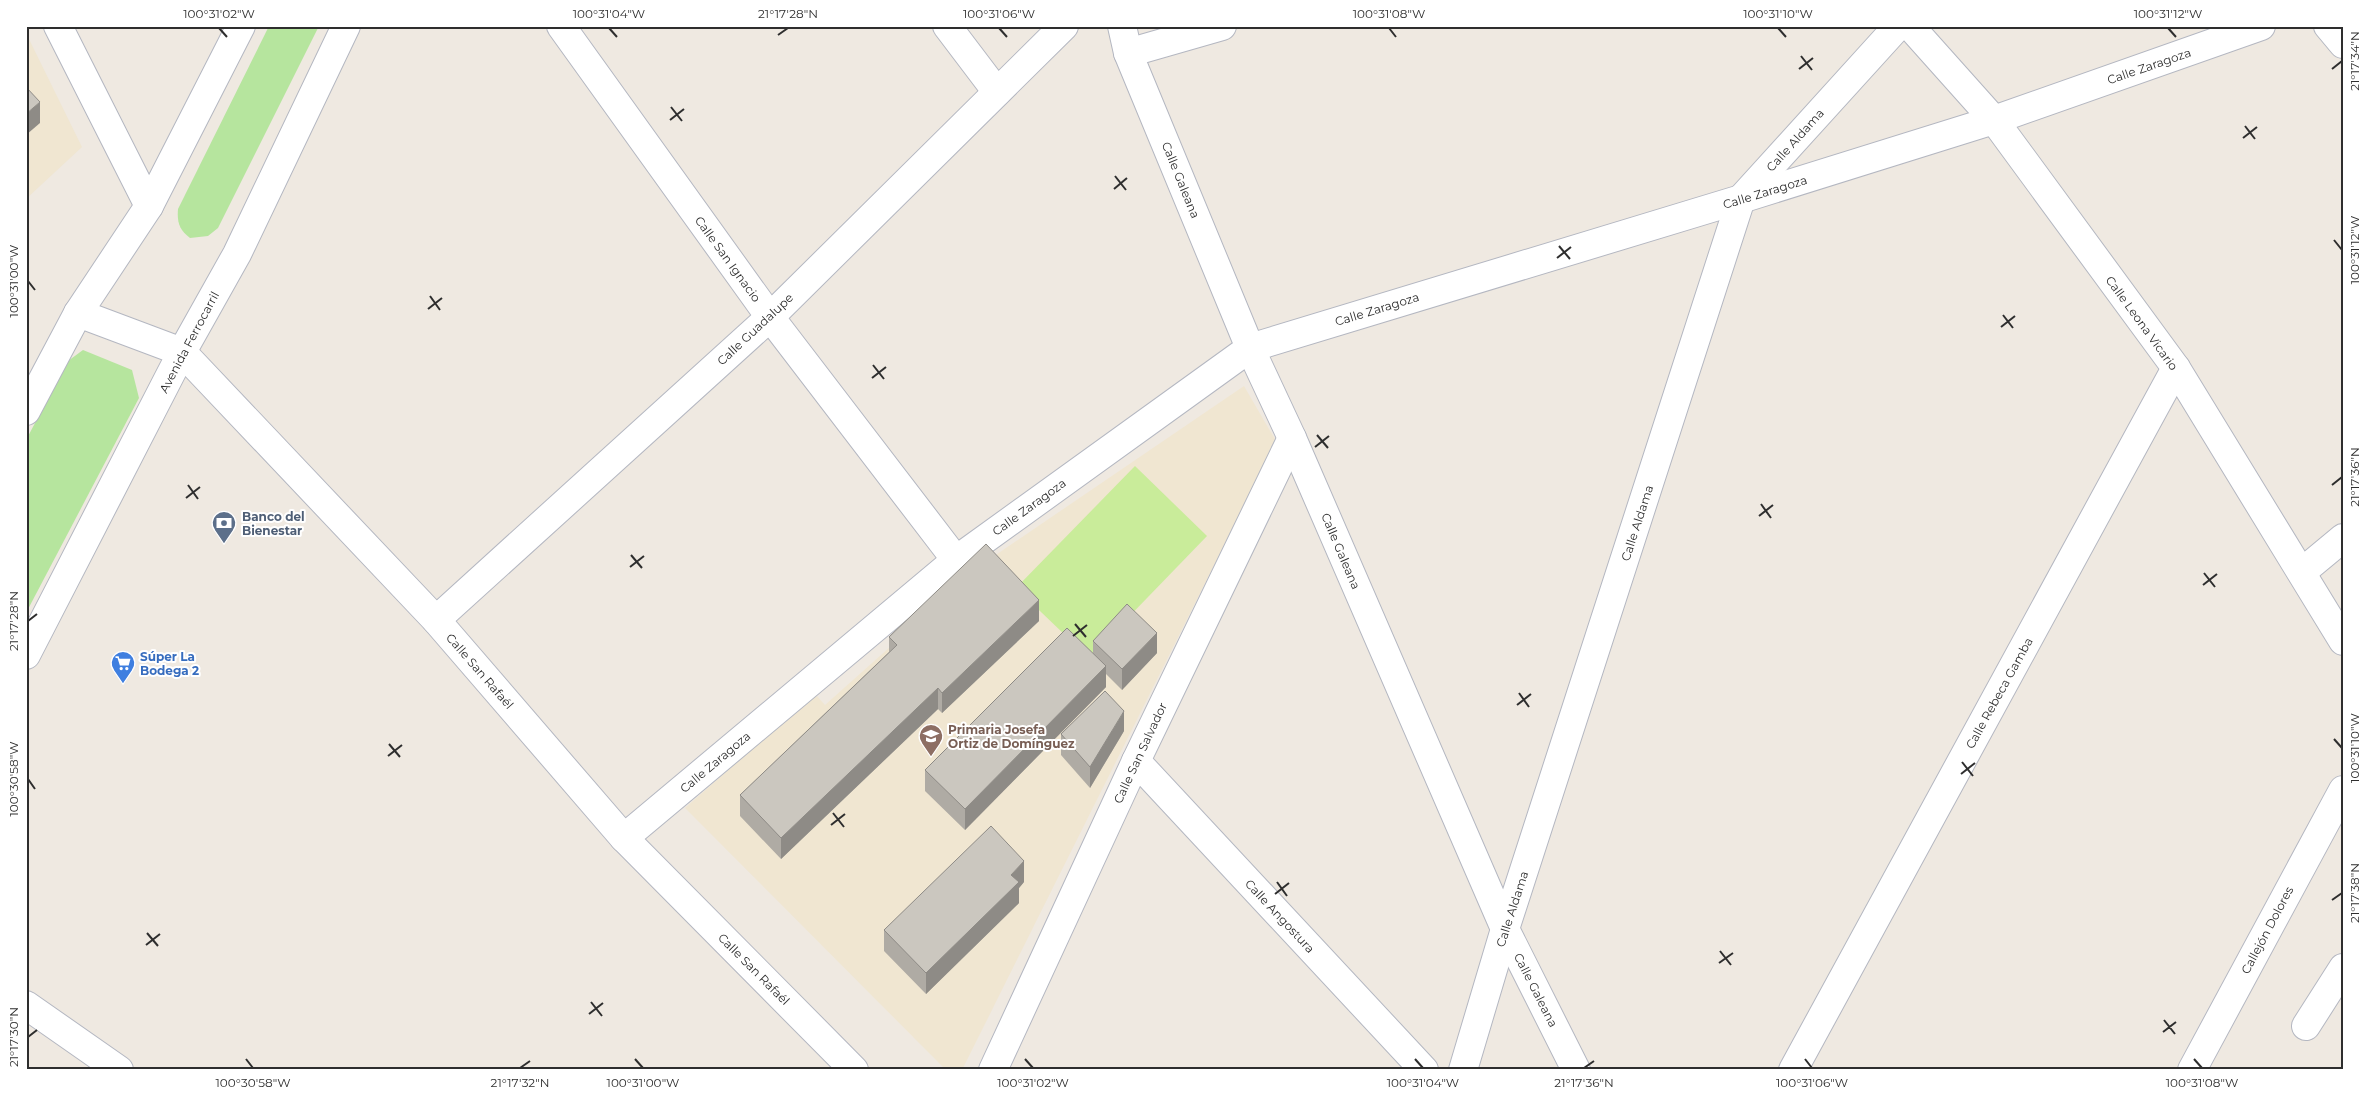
<svg xmlns="http://www.w3.org/2000/svg" width="2369" height="1096" viewBox="0 0 2369 1096" font-family="Montserrat,sans-serif">
<style>
.education{fill:#f0e6d1}
.green{fill:#b6e59e}
.pitch{fill:#c9ec9a}
.lines{fill:none;stroke-linecap:round;stroke-linejoin:round}
.minor-casing{stroke:#b4b7c1;stroke-width:30}
.tertiary-casing{stroke:#b4b7c1;stroke-width:30}
.minor{stroke:#fff;stroke-width:28}
.tertiary{stroke:#fff;stroke-width:28}
.wall{fill:#afaba4}
.shaded-wall{fill:#8e8b86}
.building{fill:#cbc7bf;stroke:#8e8b86}
.ticks{fill:none;stroke:#2e2e2e;stroke-width:2}
.labels{text-anchor:middle;dominant-baseline:central;stroke-width:4;stroke-linejoin:round;paint-order:stroke}
.street-label{font-size:12px;fill:#2e2e2e;stroke:#fff}
.service-label{font-size:12px;font-weight:bold;fill:#4e5e75;stroke:#fff;text-anchor:start}
.shop-label{font-size:12px;font-weight:bold;fill:#366cbe;stroke:#fff;text-anchor:start}
.education-label{font-size:12px;font-weight:bold;fill:#785e54;stroke:#fff;text-anchor:start}
.neatline{fill:none;stroke:#2e2e2e;stroke-width:2}
.ticks-label{font-size:12px;text-anchor:middle;fill:#2e2e2e}
</style>
<rect width="100%" height="100%" fill="#efe9e1"/>
<!-- education -->
<g class="education">
<path d="M 26,33 L 82,147 L 26,199 Z"/>
<path d="M 1244,386 L 1276,441 L 962,1070 L 946,1070 L 685,808 L 815,694 L 825,705 L 984,563 Z"/>
</g>
<!-- green -->
<g class="green">
<path d="M 269,26 L 319,26 L 218,228 L 208,236 L 190,238 C 179,230 177,222 178,209 Z"/>
<path d="M 83,350 L 132,370 L 139,398 L 26,613 L 26,440 L 68,361 Z"/>
</g>
<!-- pitch -->
<path class="pitch" d="M 1135,466 L 1207,536 L 1089,658 L 1016,588 Z"/>
<g class="lines">
<!-- minor casing -->
<g class="minor-casing">
<g id="minor">
<path d="M 58,26 L 149,206"/>
<path d="M 561,26 L 770,317 L 956,560"/>
<path d="M 947,26 L 997,92"/>
<path d="M 1122,26 L 1128,53 L 1250,348 L 1292,438 L 1505,929 L 1576,1070"/>
<path d="M 1910,26 L 1994,120 L 2176,368 L 2343,641"/>
<path d="M 2328,26 L 2343,44"/>
<path d="M 1128,53 L 1222,26"/>
<path d="M 2302,572 L 2343,538"/>
<path d="M 436,620 L 770,317 L 1064,26"/>
<path d="M 1136,761 L 1424,1070"/>
<path d="M 624,838 L 854,1070"/>
<path d="M 26,1005 L 119,1070"/>
<path d="M 2306,1026 L 2343,968"/>
<path d="M 993,1070 L 1136,761 L 1292,438"/>
<path d="M 1463,1070 L 1505,929 L 1741,199 L 1898,26"/>
<path d="M 1793,1070 L 2176,368"/>
<path d="M 2192,1070 L 2343,790"/>
</g>
</g>
<!-- tertiary casing -->
<g class="tertiary-casing">
<g id="tertiary">
<path d="M 78,313 L 182,352 L 436,620 L 624,838 L 956,560 L 1250,348 L 1741,199 L 1994,120 L 2261,26"/>
<path d="M 26,411 L 78,313 L 149,206 L 241,26"/>
<path d="M 26,655 L 182,352 L 237,254 L 346,26"/>
</g>
</g>
<!-- minor -->
<use href="#minor" class="minor"/>
<!-- tertiary -->
<use href="#tertiary" class="tertiary"/>
</g>
<!-- wall -->
<g class="wall">
<path d="M 1039,621 L 942,713 L 938,709 L 781,859 L 740,816 L 740,795 L 889,652 L 889,637 Z"/>
<path d="M 1093,641 L 1157,653 L 1122,690 L 1106,674 L 1106,687 L 965,830 L 925,791 L 925,770 L 1093,653 Z"/>
<path d="M 1124,731 L 1090,788 L 1061,755 L 1061,734 Z"/>
<path d="M 1024,882 L 1019,888 L 1019,903 L 926,994 L 884,951 L 884,930 Z"/>
</g>
<!-- shaded-wall -->
<g class="shaded-wall">
<path d="M 40,102 L 40,123 L 26,135 L 26,114 Z"/>
<path d="M 1039,600 L 1039,621 L 942,713 L 942,693 Z"/>
<path d="M 1157,633 L 1157,653 L 1122,690 L 1122,669 Z"/>
<path d="M 1106,666 L 1106,687 L 965,830 L 965,809 Z"/>
<path d="M 938,688 L 938,709 L 781,859 L 781,838 Z"/>
<path d="M 1124,711 L 1124,731 L 1090,788 L 1090,767 Z"/>
<path d="M 1024,861 L 1024,882 L 1019,888 L 1019,903 L 926,994 L 926,973 L 1011,875 Z"/>
</g>
<!-- building -->
<g class="building">
<path d="M 26,87 L 40,102 L 26,114 Z"/>
<path d="M 986,544 L 1039,600 L 942,693 L 938,688 L 781,838 L 740,795 L 897,645 L 889,637 Z"/>
<path d="M 1127,604 L 1157,633 L 1122,669 L 1093,641 Z"/>
<path d="M 1067,628 L 1106,666 L 965,809 L 925,770 Z"/>
<path d="M 1105,691 L 1124,711 L 1090,767 L 1061,734 Z"/>
<path d="M 991,826 L 1024,861 L 1011,875 L 1019,882 L 926,973 L 884,930 Z"/>
</g>
<!-- ticks -->
<path class="ticks" d="M 219,28 L 227,37M 609,28 L 617,37M 999,28 L 1007,37M 1389,28 L 1396,37M 1778,28 L 1786,37M 2168,28 L 2176,37M 778,35 L 788,28M 1801,56 L 1812,70M 1799,69 L 1813,58M 2332,69 L 2342,61M 671,107 L 682,121M 670,120 L 684,109M 2245,126 L 2255,139M 2243,138 L 2257,127M 1115,176 L 1126,190M 1114,189 L 1127,178M 2334,240 L 2342,250M 1559,246 L 1570,259M 1557,258 L 1571,247M 28,281 L 35,290M 430,296 L 440,310M 428,309 L 442,298M 2003,315 L 2013,328M 2001,327 L 2015,316M 873,365 L 884,379M 872,378 L 886,367M 1317,435 L 1328,448M 1315,447 L 1329,436M 188,485 L 198,499M 2332,485 L 2342,477M 186,498 L 200,487M 1761,504 L 1771,518M 1759,516 L 1773,505M 631,555 L 642,568M 630,567 L 644,556M 2204,573 L 2215,587M 2203,585 L 2217,574M 28,621 L 37,614M 1075,624 L 1086,637M 1073,636 L 1087,625M 1519,693 L 1529,707M 1517,705 L 1531,694M 2334,739 L 2342,748M 389,744 L 400,757M 388,756 L 402,745M 1962,762 L 1973,776M 1961,774 L 1975,763M 28,779 L 35,789M 833,813 L 844,827M 831,825 L 845,814M 1277,882 L 1287,896M 1275,894 L 1289,883M 2332,900 L 2342,893M 147,933 L 158,946M 146,945 L 160,934M 1720,951 L 1731,965M 1719,963 L 1733,953M 591,1002 L 602,1016M 589,1014 L 603,1003M 2164,1020 L 2175,1034M 2163,1032 L 2176,1022M 28,1037 L 37,1030M 246,1059 L 253,1068M 635,1059 L 643,1068M 1025,1059 L 1033,1068M 1415,1059 L 1423,1068M 1805,1059 L 1812,1068M 2194,1059 L 2202,1068M 520,1068 L 530,1061M 1584,1068 L 1594,1061"/>
<!-- icons -->
<defs>
<g id="bank-pin" transform="scale(1.25)"><path d="M0 17L-7.5 6A9.5 9.5 0 1 1 7.5 6Z" fill="#5c6f8a" stroke="#fff"/><path d="M-6-4H6V4H-6ZM0-2.3a2.3 2.3 0 1 0 0 4.6a2.3 2.3 0 1 0 0-4.6Z" fill="#fff"/></g>
<g id="supermarket-pin" transform="scale(1.25)"><path d="M0 17L-7.5 6A9.5 9.5 0 1 1 7.5 6Z" fill="#3f7fe0" stroke="#fff"/><path d="M-6-5.5h2.5l.6 2H6L4.5 2H-2.5L-4.4-4H-6ZM-1.5 3.2a1.3 1.3 0 1 0 .1 0ZM3 3.2a1.3 1.3 0 1 0 .1 0Z" fill="#fff"/></g>
<g id="school-pin" transform="scale(1.25)"><path d="M0 17L-7.5 6A9.5 9.5 0 1 1 7.5 6Z" fill="#8d6e63" stroke="#fff"/><path d="M0-5L7-2L0 1L-7-2ZM-4 1L0 2.5L4 1V4Q0 6-4 4Z" fill="#fff"/></g>
</defs>
<g fill-rule="evenodd">
<use href="#bank-pin" x="224" y="523"/>
<use href="#supermarket-pin" x="123" y="663"/>
<use href="#school-pin" x="931" y="736"/>
</g>
<g class="labels">
<!-- street labels -->
<g class="street-label">
<text transform="translate(2149 66) rotate(-19)">Calle Zaragoza</text>
<text transform="translate(1795 140) rotate(-48)">Calle Aldama</text>
<text transform="translate(1181 180) rotate(68)">Calle Galeana</text>
<text transform="translate(1765 192) rotate(-17)">Calle Zaragoza</text>
<text transform="translate(728 259) rotate(54)">Calle San Ignacio</text>
<text transform="translate(1377 309) rotate(-17)">Calle Zaragoza</text>
<text transform="translate(2142 323) rotate(54)">Calle Leona Vicario</text>
<text transform="translate(755 329) rotate(-43)">Calle Guadalupe</text>
<text transform="translate(189 342) rotate(-62)">Avenida Ferrocarril</text>
<text transform="translate(1029 507) rotate(-36)">Calle Zaragoza</text>
<text transform="translate(1637 523) rotate(-72)">Calle Aldama</text>
<text transform="translate(1341 551) rotate(67)">Calle Galeana</text>
<text transform="translate(480 671) rotate(49)">Calle San Rafaél</text>
<text transform="translate(1999 693) rotate(-61)">Calle Rebeca Gamba</text>
<text transform="translate(1140 753) rotate(-65)">Calle San Salvador</text>
<text transform="translate(715 762) rotate(-40)">Calle Zaragoza</text>
<text transform="translate(1512 909) rotate(-72)">Calle Aldama</text>
<text transform="translate(1280 916) rotate(47)">Calle Angostura</text>
<text transform="translate(2267 930) rotate(-62)">Callejón Dolores</text>
<text transform="translate(754 969) rotate(45)">Calle San Rafaél</text>
<text transform="translate(1536 990) rotate(63)">Calle Galeana</text>
</g>
<!-- service labels -->
<g class="service-label">
<text x="242" y="516">Banco del<tspan x="242" dy="14">Bienestar</tspan></text>
</g>
<!-- shop labels -->
<g class="shop-label">
<text x="140" y="656">Súper La<tspan x="140" dy="14">Bodega 2</tspan></text>
</g>
<!-- education labels -->
<g class="education-label">
<text x="948" y="729">Primaria Josefa<tspan x="948" dy="14">Ortiz de Domínguez</tspan></text>
</g>
</g>
<!-- border -->
<rect width="2369" height="1096" fill="none" stroke="#ffffff" stroke-width="55"/>
<rect x="28" y="28" width="2314" height="1040" class="neatline"/>
<g class="ticks-label">
<text x="219" y="18">100°31'02"W</text>
<text x="609" y="18">100°31'04"W</text>
<text x="788" y="18">21°17'28"N</text>
<text x="999" y="18">100°31'06"W</text>
<text x="1389" y="18">100°31'08"W</text>
<text x="1778" y="18">100°31'10"W</text>
<text x="2168" y="18">100°31'12"W</text>
<text transform="translate(2355 61) rotate(-90)" y="4">21°17'34"N</text>
<text transform="translate(2355 250) rotate(-90)" y="4">100°31'12"W</text>
<text transform="translate(14 281) rotate(-90)" y="4">100°31'00"W</text>
<text transform="translate(2355 477) rotate(-90)" y="4">21°17'36"N</text>
<text transform="translate(14 621) rotate(-90)" y="4">21°17'28"N</text>
<text transform="translate(2355 748) rotate(-90)" y="4">100°31'10"W</text>
<text transform="translate(14 779) rotate(-90)" y="4">100°30'58"W</text>
<text transform="translate(2355 893) rotate(-90)" y="4">21°17'38"N</text>
<text transform="translate(14 1037) rotate(-90)" y="4">21°17'30"N</text>
<text x="253" y="1087">100°30'58"W</text>
<text x="520" y="1087">21°17'32"N</text>
<text x="643" y="1087">100°31'00"W</text>
<text x="1033" y="1087">100°31'02"W</text>
<text x="1423" y="1087">100°31'04"W</text>
<text x="1584" y="1087">21°17'36"N</text>
<text x="1812" y="1087">100°31'06"W</text>
<text x="2202" y="1087">100°31'08"W</text>
</g>
</svg>
